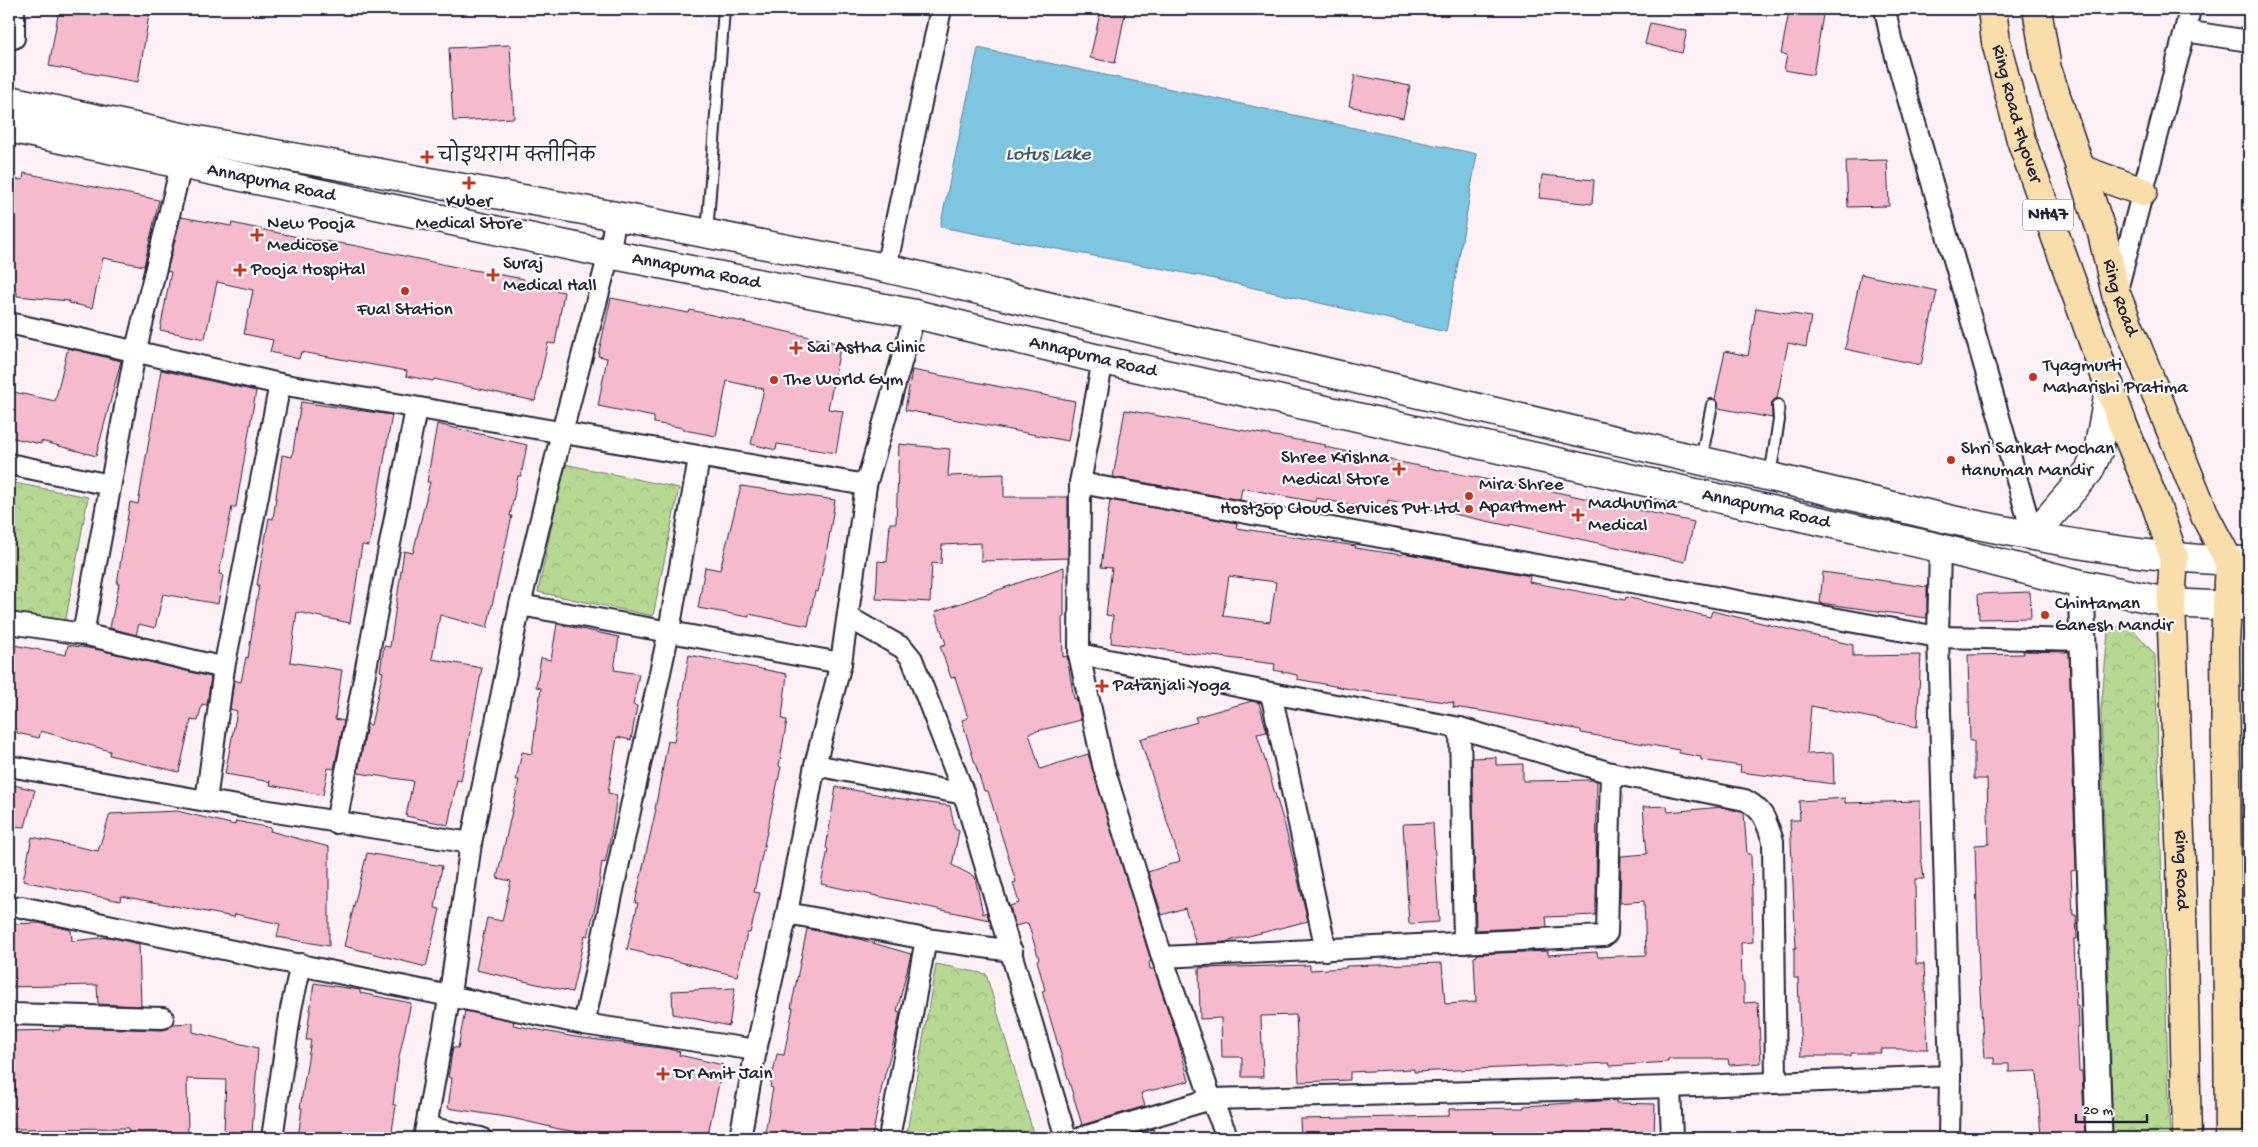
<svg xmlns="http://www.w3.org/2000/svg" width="2258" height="1147" viewBox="0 0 2258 1147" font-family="'Gochi Hand','Playpen Sans Deva',sans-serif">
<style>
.park{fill:url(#park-crowns);stroke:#6c7d66}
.water{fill:#7ec5df;stroke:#59849d}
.building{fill:#f5bbcd;stroke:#22223b;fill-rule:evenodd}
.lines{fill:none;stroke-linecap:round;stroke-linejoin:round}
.service-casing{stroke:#22223b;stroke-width:14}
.minor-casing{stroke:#22223b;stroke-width:24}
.tertiary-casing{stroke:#22223b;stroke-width:29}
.secondary-casing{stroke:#22223b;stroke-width:31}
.trunk-casing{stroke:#22223b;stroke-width:31}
.service{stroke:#fff;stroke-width:10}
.minor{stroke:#fff;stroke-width:20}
.tertiary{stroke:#fff;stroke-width:25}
.secondary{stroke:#fff;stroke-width:28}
.trunk{stroke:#f9deab;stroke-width:28}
.poi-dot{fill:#c8321e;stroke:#fff;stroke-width:2}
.labels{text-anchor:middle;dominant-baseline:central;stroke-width:4.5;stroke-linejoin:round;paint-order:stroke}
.shield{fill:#fff;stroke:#646476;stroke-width:1}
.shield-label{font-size:18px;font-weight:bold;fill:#22223b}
.street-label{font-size:19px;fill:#22223b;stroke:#fff}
.poi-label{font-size:19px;fill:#22223b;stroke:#fff;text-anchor:start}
.water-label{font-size:20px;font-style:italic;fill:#425b74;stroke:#fff}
</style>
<defs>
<pattern id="park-crowns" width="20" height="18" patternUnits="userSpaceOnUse" patternTransform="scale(1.25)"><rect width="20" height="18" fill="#b6d892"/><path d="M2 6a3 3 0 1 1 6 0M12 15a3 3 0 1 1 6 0" fill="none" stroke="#9cb97f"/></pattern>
</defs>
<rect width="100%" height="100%" fill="#fdf1f5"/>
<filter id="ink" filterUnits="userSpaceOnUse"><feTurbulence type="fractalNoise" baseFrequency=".02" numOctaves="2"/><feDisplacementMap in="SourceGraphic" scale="10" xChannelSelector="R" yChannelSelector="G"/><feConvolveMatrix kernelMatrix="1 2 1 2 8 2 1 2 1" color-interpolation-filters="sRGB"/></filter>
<g filter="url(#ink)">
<!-- park -->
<g class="park">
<path d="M 564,464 L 679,488 L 653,616 L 538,592 Z"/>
<path d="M 9,482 L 88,497 L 65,624 L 9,613 Z"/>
<path d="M 2127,622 L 2155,655 L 2170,1138 L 2113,1138 L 2101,711 L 2108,632 Z"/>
<path d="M 936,964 L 986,974 L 1035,1138 L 906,1138 Z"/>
</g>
<!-- water -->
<path class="water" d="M 978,48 L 1477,154 L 1446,332 L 1206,277 L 940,227 Z"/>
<!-- building -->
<g class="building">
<path d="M 59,9 L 150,9 L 138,82 L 49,66 Z"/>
<path d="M 1101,9 L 1126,9 L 1115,63 L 1090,58 Z"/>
<path d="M 1795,9 L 1824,9 L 1813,75 L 1784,70 L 1787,55 L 1781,54 L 1789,12 L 1794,13 Z"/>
<path d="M 1650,23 L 1687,31 L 1682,53 L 1645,44 Z"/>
<path d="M 510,45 L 514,118 L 453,121 L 449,48 Z"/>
<path d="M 1355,75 L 1410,86 L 1403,118 L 1349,106 Z"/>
<path d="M 1887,160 L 1889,206 L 1848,207 L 1846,161 Z"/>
<path d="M 24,173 L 159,200 L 144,266 L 103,258 L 92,308 L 69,303 L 69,301 L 17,296 L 17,292 L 9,291 L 9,178 L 23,180 Z"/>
<path d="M 1542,175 L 1594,180 L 1592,204 L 1539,198 Z"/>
<path d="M 181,217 L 231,226 L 232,223 L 316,241 L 316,240 L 352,245 L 451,266 L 524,279 L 523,284 L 564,292 L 555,344 L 548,343 L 535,401 L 434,379 L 433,381 L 406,376 L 407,371 L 301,352 L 299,359 L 270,352 L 273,340 L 244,334 L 253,290 L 217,282 L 205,339 L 160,330 L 171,272 L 167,271 Z"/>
<path d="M 1861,274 L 1937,291 L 1921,365 L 1845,349 Z"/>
<path d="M 611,298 L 689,313 L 690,310 L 841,344 L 828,409 L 843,411 L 836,453 L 777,444 L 776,450 L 751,444 L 764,389 L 727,381 L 716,436 L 684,430 L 684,428 L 654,423 L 654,417 L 598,406 L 607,358 L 598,356 Z"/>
<path d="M 1756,308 L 1811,317 L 1806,347 L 1788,343 L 1777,398 L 1772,402 L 1772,418 L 1718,408 L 1718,402 L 1715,399 L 1725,351 L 1748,356 Z"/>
<path d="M 68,348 L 121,361 L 96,456 L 41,441 L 41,444 L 9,437 L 9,391 L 55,401 Z"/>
<path d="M 161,370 L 256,391 L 236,507 L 232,507 L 219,574 L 223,575 L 218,604 L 163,594 L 155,628 L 139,624 L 136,635 L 110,628 L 119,584 L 117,584 L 130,502 L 138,504 Z"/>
<path d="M 912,370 L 1075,401 L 1068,441 L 905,410 Z"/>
<path d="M 301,402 L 392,415 L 369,546 L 362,545 L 350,623 L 297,612 L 290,662 L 342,670 L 335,719 L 344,721 L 334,769 L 328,768 L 323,795 L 270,785 L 271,782 L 225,774 L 237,711 L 230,709 L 234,680 L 241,682 L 246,657 L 248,658 L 259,585 L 257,585 L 269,518 L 273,519 L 282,455 L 292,457 Z"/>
<path d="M 1125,410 L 1326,445 L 1325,447 L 1524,487 L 1524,485 L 1694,522 L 1685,562 L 1510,524 L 1510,526 L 1388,500 L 1386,512 L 1316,498 L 1315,502 L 1242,488 L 1240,500 L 1113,477 Z"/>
<path d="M 437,424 L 527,445 L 521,476 L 518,476 L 510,516 L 512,516 L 487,628 L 440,615 L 432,659 L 482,668 L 461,781 L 457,780 L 448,825 L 406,816 L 413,781 L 358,773 L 367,724 L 371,725 L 383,672 L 380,671 L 384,646 L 390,647 L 404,551 L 413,553 L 430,482 L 427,482 Z"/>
<path d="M 899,444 L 950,449 L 948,476 L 1004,474 L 1004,497 L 1068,497 L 1068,558 L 981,561 L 981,543 L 942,545 L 941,564 L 932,563 L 930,602 L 876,599 L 878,561 L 887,562 L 890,523 L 896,523 Z"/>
<path d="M 741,486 L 835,500 L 828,544 L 818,592 L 815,591 L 808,626 L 749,614 L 749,617 L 698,608 L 705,567 L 720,570 Z"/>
<path d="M 1110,500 L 1237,523 L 1236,528 L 1356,546 L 1355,548 L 1402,555 L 1403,553 L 1530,576 L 1529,582 L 1625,600 L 1626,597 L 1710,617 L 1712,611 L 1853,645 L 1853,656 L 1921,655 L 1917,727 L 1811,706 L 1807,754 L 1833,753 L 1834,784 L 1740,772 L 1741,766 L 1701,760 L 1701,757 L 1679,753 L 1679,750 L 1581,733 L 1581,730 L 1487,712 L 1453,707 L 1454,703 L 1361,691 L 1297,679 L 1297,675 L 1274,670 L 1275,664 L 1111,643 L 1113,616 L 1106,615 L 1112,568 L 1101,567 ZM 1229,576 L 1276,582 L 1270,622 L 1223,616 Z"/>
<path d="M 1064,567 L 1064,617 L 1062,617 L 1063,657 L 1067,656 L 1074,699 L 1076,698 L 1081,720 L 1029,733 L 1040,769 L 1088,754 L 1151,961 L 1149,962 L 1150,969 L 1154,969 L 1178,1040 L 1189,1081 L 1141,1093 L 1145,1106 L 1082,1125 L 1042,991 L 1045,990 L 1037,960 L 1039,959 L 1028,923 L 1015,926 L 1010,906 L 1019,903 L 1013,883 L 1016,882 L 988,791 L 984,791 L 973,757 L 962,720 L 968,718 L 955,677 L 951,678 L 940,646 L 946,644 L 935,612 Z"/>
<path d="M 1823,572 L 1927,587 L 1927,618 L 1820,603 Z"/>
<path d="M 2030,592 L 2031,618 L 1979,619 L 1978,594 Z"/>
<path d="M 557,624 L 619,637 L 614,670 L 639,674 L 633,705 L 637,706 L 631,740 L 617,737 L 608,793 L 617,795 L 611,835 L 605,863 L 602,862 L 597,899 L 588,936 L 585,935 L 572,992 L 476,970 L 487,918 L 502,921 L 511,881 L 497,878 L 519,780 L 516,780 L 522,752 L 532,754 L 541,688 L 536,687 L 541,658 L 551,660 Z"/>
<path d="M 9,644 L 66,655 L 68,645 L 100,650 L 211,677 L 207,705 L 202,704 L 198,721 L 191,720 L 179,772 L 109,755 L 110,751 L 41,731 L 39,738 L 17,733 L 17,729 L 9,728 Z"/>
<path d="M 2023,651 L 2069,652 L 2076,870 L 2071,871 L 2073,915 L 2076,915 L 2077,939 L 2074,939 L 2076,1006 L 2078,1006 L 2079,1028 L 2077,1028 L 2079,1071 L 2082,1071 L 2085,1138 L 2041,1138 L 2037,1071 L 2009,1072 L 2009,1064 L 1994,1064 L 1994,1058 L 1984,1058 L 1979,974 L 1975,845 L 1989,844 L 1987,779 L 1974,779 L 1974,741 L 1970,741 L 1968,655 L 2024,654 Z"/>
<path d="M 689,655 L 787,674 L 782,719 L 787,720 L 779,766 L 781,767 L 754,892 L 760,893 L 750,933 L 747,933 L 737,976 L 627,949 L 638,903 L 635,903 L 656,809 L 655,809 L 668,741 L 674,742 Z"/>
<path d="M 1252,701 L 1259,703 L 1267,732 L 1257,734 L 1285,826 L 1308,921 L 1225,942 L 1196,944 L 1185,908 L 1162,915 L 1148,872 L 1180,861 L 1140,739 L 1197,722 L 1195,717 Z"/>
<path d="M 1496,757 L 1496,765 L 1523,764 L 1523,781 L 1592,780 L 1597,781 L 1596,915 L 1546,917 L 1547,927 L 1476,930 L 1472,758 Z"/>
<path d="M 9,784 L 35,790 L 25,827 L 9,826 Z"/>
<path d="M 836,787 L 888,796 L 888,797 L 950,806 L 955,829 L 959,831 L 952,865 L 975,877 L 983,914 L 987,912 L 989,920 L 821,884 L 828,849 L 826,848 Z"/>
<path d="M 1845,798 L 1845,803 L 1920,801 L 1921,855 L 1924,879 L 1915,879 L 1916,964 L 1924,964 L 1928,1049 L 1880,1049 L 1881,1053 L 1851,1053 L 1851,1056 L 1801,1056 L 1798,978 L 1794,978 L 1794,948 L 1796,948 L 1790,820 L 1800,820 L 1799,801 Z"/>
<path d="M 1667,806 L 1668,812 L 1722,807 L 1744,813 L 1747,854 L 1751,854 L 1753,942 L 1741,943 L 1742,982 L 1744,983 L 1744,1003 L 1758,1002 L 1761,1063 L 1729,1065 L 1728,1059 L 1668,1059 L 1668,1062 L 1610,1066 L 1609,1063 L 1414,1072 L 1414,1069 L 1350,1072 L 1350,1080 L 1299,1082 L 1296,1015 L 1261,1016 L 1263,1077 L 1242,1077 L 1242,1057 L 1222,1057 L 1221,1018 L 1200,1019 L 1199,968 L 1310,965 L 1310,970 L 1346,968 L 1346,966 L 1442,963 L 1445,1004 L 1476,1002 L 1474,957 L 1477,956 L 1477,954 L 1548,951 L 1548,955 L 1597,952 L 1598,957 L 1646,955 L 1644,901 L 1620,903 L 1621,856 L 1647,854 L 1643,807 Z"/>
<path d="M 177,811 L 235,825 L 236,821 L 271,828 L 270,831 L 329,847 L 329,946 L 277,937 L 280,924 L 235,914 L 234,917 L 121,896 L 120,901 L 23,881 L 32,837 L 98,851 L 110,814 Z"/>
<path d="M 1433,823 L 1439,922 L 1409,924 L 1403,824 Z"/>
<path d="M 367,853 L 442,866 L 435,908 L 440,909 L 426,967 L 344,946 Z"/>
<path d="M 39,923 L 71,930 L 72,941 L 109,937 L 139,944 L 141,1006 L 98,1004 L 97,985 L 9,987 L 9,924 Z"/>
<path d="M 807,929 L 859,939 L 911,954 L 897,1011 L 900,1012 L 896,1033 L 882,1086 L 872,1138 L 764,1138 L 773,1088 L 770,1087 L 777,1054 L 784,1055 L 793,1008 L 791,1008 Z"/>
<path d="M 314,983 L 360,990 L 360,993 L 411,1003 L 399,1057 L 393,1105 L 396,1105 L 391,1138 L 298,1138 L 302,1108 L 300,1108 L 311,1040 L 306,1040 Z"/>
<path d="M 735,988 L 729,1026 L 673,1014 L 672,991 Z"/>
<path d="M 465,1011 L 514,1021 L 513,1025 L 575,1037 L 669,1049 L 680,1052 L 679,1055 L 723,1065 L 707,1138 L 613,1138 L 559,1129 L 512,1118 L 448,1108 L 452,1078 L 448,1077 L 453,1047 L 458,1048 Z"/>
<path d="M 193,1023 L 193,1032 L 258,1048 L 252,1133 L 224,1132 L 226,1080 L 187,1079 L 188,1134 L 129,1135 L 128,1128 L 9,1129 L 9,1031 L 60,1030 L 60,1027 L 163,1030 L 169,1028 L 173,1024 Z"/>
<path d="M 1616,1100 L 1616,1103 L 1655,1104 L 1654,1138 L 1301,1138 L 1300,1119 L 1449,1116 L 1449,1109 L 1524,1108 L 1524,1106 Z"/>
<path d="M 1153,1129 L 1156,1138 L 1121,1138 Z"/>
</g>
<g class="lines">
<!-- service casing -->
<g class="service-casing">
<g id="service">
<path d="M 707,233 L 724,9"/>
<path d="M 1701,460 L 1712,405"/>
<path d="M 1770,476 L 1779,420 L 1778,405"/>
</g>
</g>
<!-- minor casing -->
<g class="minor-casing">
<g id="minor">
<path d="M 1885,9 L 1891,39 L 2033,536"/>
<path d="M 2185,31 L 2190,9"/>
<path d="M 14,38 L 14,9"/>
<path d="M 886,268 L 941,9"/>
<path d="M 2117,290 L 2185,31 L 2249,41"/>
<path d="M 9,323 L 280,384 L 866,485"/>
<path d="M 1103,360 L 1080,483 L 1079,654 L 1103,765 L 1162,957 L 1211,1099 L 1228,1138"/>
<path d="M 9,464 L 110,485"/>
<path d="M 1080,483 L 1938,637 L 2082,640"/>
<path d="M 1940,548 L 1938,637 L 1950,1076 L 1949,1138"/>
<path d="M 520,605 L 841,663"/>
<path d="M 848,617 L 903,648 L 912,659 L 964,794 L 1066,1138"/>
<path d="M 9,623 L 83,634 L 224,668"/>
<path d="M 83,634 L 135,353 L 181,166"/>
<path d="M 1079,654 L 1271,693 L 1460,728 L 1611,773 L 1745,800 C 1764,810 1766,821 1773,841 L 1776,1083"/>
<path d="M 1271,693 L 1326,950"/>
<path d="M 1460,728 L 1464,943"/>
<path d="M 815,765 L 964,794"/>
<path d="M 9,766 L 206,801 L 471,843"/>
<path d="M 206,801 L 224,668 L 280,384"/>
<path d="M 336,823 L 416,409"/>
<path d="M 21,907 L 584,1024 L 756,1050"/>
<path d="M 787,913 L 926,939 L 1012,951"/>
<path d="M 1162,957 L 1604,936 L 1607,933 L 1611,773"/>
<path d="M 9,1014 L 163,1018"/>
<path d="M 584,1024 L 669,631 L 699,458"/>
<path d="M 1670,1087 L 1672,1138"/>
<path d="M 427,1127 L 481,1138"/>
<path d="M 272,1138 L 291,1009 L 301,964"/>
<path d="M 424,1138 L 450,994 L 471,843 L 520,605 L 562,432 L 609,254 L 616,216"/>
<path d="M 740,1138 L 756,1050 L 787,913 L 815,765 L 841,663 L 866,485 L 915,314"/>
<path d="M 889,1138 L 926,939"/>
<path d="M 1080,1138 L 1211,1099 L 1670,1087 L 1950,1076"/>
</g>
</g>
<!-- tertiary casing -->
<g class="tertiary-casing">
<path id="tertiary" d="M 2081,584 L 2099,1138"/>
</g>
<!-- secondary casing -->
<g class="secondary-casing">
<g id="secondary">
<path d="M 9,100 L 176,136 L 616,216 L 886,268 L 1957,521 C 2053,540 2150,560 2249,561"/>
<path id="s1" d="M 9,128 L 609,254 L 915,314 L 1103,360 L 1940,548 L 2081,584 L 2171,603 L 2249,607"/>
<path d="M 2033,536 L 2089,471 L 2098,451 L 2110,386"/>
</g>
</g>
<!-- trunk casing -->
<g class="trunk-casing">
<g id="trunk">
<path id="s2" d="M 1992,9 L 1996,42 L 2021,140 L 2123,425 L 2156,505 L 2174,557 L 2171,603 L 2181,862 L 2187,1138"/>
<path id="s3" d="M 2037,9 L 2047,69 L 2102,233 L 2116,294 L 2206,518 L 2229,561 L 2225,645 L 2229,1138"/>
<path d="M 2080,169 L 2143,192"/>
</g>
</g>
<!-- service -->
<use href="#service" class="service"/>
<!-- minor -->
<use href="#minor" class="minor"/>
<!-- tertiary -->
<use href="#tertiary" class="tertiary"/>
<!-- secondary -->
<use href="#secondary" class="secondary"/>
<!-- trunk -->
<use href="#trunk" class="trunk"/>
</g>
</g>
<!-- markers -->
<g class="poi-dot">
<path d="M424.5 149.5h5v5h5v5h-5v5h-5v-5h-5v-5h5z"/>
<path d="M466.5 175.5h5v5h5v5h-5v5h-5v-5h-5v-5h5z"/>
<path d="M254.5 227.5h5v5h5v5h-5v5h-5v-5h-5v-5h5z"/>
<path d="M237.5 262.5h5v5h5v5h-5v5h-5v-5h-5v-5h5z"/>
<path d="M490.5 267.5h5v5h5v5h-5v5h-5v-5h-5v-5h5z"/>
<circle cx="405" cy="291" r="5"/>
<path d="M793.5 340.5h5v5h5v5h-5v5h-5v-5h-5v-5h5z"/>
<circle cx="2033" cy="377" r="5"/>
<circle cx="774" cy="380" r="5"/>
<circle cx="1951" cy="460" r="5"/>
<path d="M1396.5 461.5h5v5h5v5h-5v5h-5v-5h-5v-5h5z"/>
<circle cx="1469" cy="496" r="5"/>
<circle cx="1469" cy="509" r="5"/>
<path d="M1575.5 507.5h5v5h5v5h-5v5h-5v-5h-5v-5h5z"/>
<circle cx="2045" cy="615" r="5"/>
<path d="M1099.5 678.5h5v5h5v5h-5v5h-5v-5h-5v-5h5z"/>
<path d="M660.5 1066.5h5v5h5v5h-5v5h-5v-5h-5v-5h5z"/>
</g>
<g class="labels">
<!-- shield labels -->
<rect class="shield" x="2023" y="199.5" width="50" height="31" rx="4"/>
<g class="shield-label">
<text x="2048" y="215">NH47</text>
</g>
<!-- street labels -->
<g class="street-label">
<text stroke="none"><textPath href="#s2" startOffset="108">Ring Road Flyover</textPath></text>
<text stroke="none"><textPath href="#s1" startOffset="268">Annapurna Road</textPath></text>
<text stroke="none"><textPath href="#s1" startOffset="702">Annapurna Road</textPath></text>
<text stroke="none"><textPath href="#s3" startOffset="301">Ring Road</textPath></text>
<text stroke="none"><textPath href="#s1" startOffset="1108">Annapurna Road</textPath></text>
<text stroke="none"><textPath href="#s1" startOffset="1798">Annapurna Road</textPath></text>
<text stroke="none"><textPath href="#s2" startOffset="892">Ring Road</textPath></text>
</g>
<!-- poi labels -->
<g class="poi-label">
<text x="438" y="157">चोइथराम क्लीनिक</text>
<text x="469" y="202" text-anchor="middle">Kuber<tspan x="469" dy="22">Medical Store</tspan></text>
<text x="267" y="224">New Pooja<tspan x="267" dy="22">Medicose</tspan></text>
<text x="503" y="264">Suraj<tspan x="503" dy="22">Medical Hall</tspan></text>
<text x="251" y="270">Pooja Hospital</text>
<text x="405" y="310" text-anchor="middle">Fual Station</text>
<text x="807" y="348">Sai Astha Clinic</text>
<text x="2043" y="366">Tyagmurti<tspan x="2043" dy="22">Maharishi Pratima</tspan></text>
<text x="784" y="380">The World Gym</text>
<text x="1961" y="449">Shri Sankat Mochan<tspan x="1961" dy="22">Hanuman Mandir</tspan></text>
<text x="1389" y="458" text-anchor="end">Shree Krishna<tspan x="1389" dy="22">Medical Store</tspan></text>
<text x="1479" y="485">Mira Shree<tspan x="1479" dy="22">Apartment</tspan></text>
<text x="1588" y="504">Madhurima<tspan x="1588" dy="22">Medical</tspan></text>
<text x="1459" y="509" text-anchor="end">Hostzop Cloud Services Pvt Ltd</text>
<text x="2055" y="604">Chintaman<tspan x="2055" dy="22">Ganesh Mandir</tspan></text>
<text x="1113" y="686">Patanjali Yoga</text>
<text x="674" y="1074">Dr Amit Jain</text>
</g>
<!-- water labels -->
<g class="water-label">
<text x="1048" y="155">Lotus Lake</text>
</g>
</g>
<!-- margin -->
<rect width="2258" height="1147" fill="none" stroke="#fff" stroke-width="30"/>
<rect x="15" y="15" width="2228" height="1117" fill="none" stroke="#22223b" stroke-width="2" filter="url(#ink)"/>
<!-- scale -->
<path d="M2076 1114v8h71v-8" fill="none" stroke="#22223b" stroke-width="2.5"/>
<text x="2083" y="1114" font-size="15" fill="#22223b" stroke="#ffffff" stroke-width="4" paint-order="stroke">20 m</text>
</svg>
